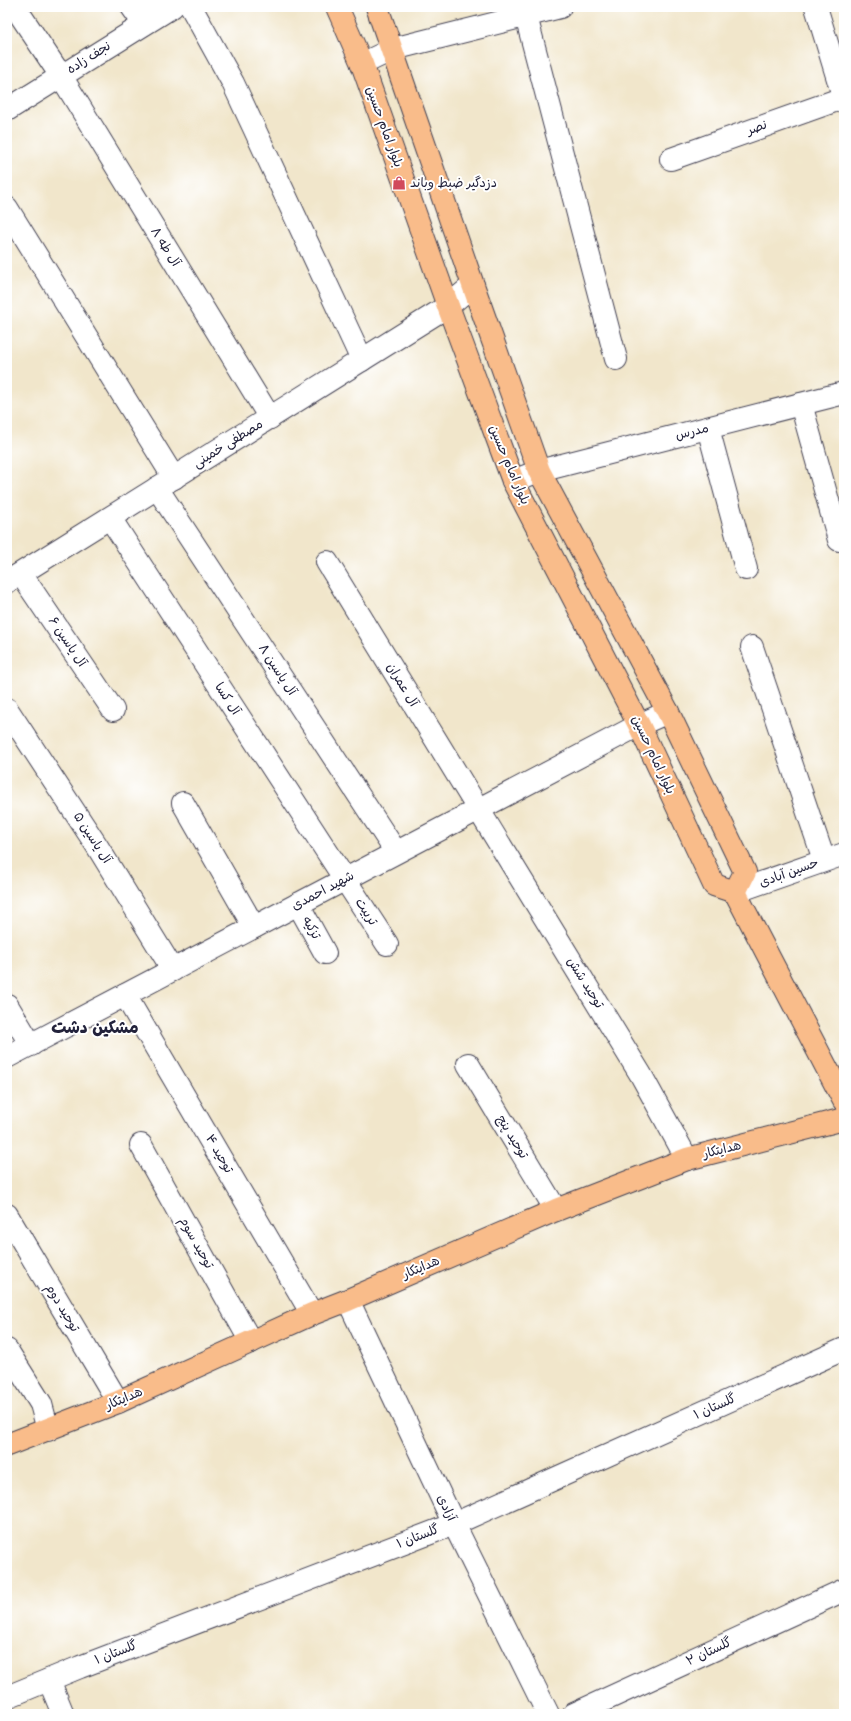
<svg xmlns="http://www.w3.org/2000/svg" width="851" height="1721" viewBox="0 0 851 1721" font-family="Mynerve,'Playpen Sans Arabic',sans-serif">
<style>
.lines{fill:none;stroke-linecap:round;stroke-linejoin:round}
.minor-casing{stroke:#413f51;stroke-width:24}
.major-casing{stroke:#413f51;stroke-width:24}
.minor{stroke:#fff;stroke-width:22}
.major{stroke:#f9bc8a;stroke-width:22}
.labels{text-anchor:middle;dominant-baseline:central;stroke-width:4;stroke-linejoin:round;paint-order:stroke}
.street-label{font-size:13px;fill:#22223b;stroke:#fff}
.poi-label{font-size:13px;fill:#22223b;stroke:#fff;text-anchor:start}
.district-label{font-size:17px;font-weight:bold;fill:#22223b;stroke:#fff}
</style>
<rect width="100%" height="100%" fill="#fff"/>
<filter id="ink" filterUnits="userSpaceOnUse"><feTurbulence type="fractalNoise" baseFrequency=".025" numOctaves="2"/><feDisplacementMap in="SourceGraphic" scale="8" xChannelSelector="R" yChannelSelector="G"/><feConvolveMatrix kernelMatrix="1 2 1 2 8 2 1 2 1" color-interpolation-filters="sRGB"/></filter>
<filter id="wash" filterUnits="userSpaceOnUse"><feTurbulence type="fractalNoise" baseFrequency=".012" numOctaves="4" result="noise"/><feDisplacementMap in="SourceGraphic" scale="16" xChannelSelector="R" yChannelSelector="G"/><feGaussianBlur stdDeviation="0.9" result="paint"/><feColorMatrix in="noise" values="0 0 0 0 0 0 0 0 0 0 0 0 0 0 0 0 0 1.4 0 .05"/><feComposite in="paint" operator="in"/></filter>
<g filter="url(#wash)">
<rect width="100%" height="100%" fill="#f1e6cb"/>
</g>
<g filter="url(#ink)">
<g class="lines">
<!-- minor casing -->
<g class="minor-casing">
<g id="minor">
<path d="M 15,7 L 61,76 L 270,418"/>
<path d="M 132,7 L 144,24"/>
<path d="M 191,7 L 233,83 L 362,360"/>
<path d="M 816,7 L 844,99"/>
<path d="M 526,16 L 616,359"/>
<path d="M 362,64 L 393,49 L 560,7"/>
<path d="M 7,110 L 172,7"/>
<path d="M 671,159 L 843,98"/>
<path d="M 7,208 L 174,478"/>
<path d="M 801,404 L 839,540"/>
<path d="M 708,428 L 746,569"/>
<path d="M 513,481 L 539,471 L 844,393"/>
<path d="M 157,488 L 396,852"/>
<path d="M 110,518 L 387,944"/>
<path d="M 327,562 L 641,1075 L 687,1159"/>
<path d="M 21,574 L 113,710"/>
<path d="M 7,582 L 448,306 L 473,285"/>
<path d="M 752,647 L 824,860"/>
<path d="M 7,709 L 97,846 L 173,970"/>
<path d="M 183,803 L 254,927"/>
<path d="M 735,892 L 844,854"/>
<path d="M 298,904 L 325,953"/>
<path d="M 125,995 L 312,1314"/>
<path d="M 7,1005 L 31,1045"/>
<path d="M 7,1057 L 639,725 L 668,712"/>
<path d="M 468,1064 L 556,1210"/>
<path d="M 141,1145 L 251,1342"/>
<path d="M 7,1215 L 118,1402"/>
<path d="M 348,1300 L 454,1524 L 548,1714"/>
<path d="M 7,1350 L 41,1404 L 48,1430"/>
<path d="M 49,1680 L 63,1714"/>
<path d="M 7,1697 L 80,1667 L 454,1524 L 844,1349"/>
<path d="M 574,1714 L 844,1590"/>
</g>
</g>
<!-- major casing -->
<g class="major-casing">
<g id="major">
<path d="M 337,7 L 362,64 L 448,306 L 513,481 L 639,725 L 714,885 L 735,892 L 844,1101"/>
<path d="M 377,7 L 473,285 L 539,471 L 668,712 L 745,872 L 735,892"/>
<path d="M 7,1445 L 118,1402 L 312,1314 L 348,1300 L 556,1210 L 687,1159 L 844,1119"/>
</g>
</g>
<!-- minor -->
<use href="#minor" class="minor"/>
<!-- major -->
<use href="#major" class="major"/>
</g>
</g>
<!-- icons -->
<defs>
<g id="shop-bare" transform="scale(1.08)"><path d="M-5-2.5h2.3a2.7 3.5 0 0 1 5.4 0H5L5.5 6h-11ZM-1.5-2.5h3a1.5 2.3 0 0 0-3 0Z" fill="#d1495b" stroke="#fff" stroke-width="2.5" paint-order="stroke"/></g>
</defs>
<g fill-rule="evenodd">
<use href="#shop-bare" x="399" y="183"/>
</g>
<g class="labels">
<!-- street labels -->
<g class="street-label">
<text transform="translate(89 58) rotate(-32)">نجف زاده</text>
<text transform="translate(384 127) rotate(70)">بلوار امام حسین</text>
<text transform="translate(757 128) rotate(-20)">نصر</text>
<text transform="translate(165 247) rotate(58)">آل طه ۸</text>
<text transform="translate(692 432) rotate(-14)">مدرس</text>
<text transform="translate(228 444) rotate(-32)">مصطفی خمینی</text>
<text transform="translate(509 465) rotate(67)">بلوار امام حسین</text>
<text transform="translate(67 642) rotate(56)">آل یاسین ۶</text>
<text transform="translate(277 670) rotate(57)">آل یاسین ۸</text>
<text transform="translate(402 685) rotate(59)">آل عمران</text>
<text transform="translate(227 699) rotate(57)">آل کسا</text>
<text transform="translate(653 755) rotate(65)">بلوار امام حسین</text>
<text transform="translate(92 838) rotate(57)">آل یاسین ۵</text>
<text transform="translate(789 873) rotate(-20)">حسین آبادی</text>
<text transform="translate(323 891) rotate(-28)">شهید احمدی</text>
<text transform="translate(366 912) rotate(57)">تربیت</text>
<text transform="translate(311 928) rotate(61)">تزکیه</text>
<text transform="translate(585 983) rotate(58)">توحید شش</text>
<text transform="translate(512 1137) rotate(59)">توحید پنج</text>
<text transform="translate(722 1150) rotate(-14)">هدایتکار</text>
<text transform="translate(219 1154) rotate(60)">توحید ۴</text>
<text transform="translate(196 1243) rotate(61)">توحید سوم</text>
<text transform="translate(421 1268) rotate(-23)">هدایتکار</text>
<text transform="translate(62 1308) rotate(59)">توحید دوم</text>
<text transform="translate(124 1399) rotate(-23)">هدایتکار</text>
<text transform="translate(715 1407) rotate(-24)">گلستان ۱</text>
<text transform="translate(446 1508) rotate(65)">آزادی</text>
<text transform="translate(418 1537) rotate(-21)">گلستان ۱</text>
<text transform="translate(709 1652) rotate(-25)">گلستان ۲</text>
<text transform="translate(116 1653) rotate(-21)">گلستان ۱</text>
</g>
<!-- poi labels -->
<g class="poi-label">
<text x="410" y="183">دزدگیر ضبط وباند</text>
</g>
<!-- district labels -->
<g class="district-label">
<text x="95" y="1028">مشکین دشت</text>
</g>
</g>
<!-- margin -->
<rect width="851" height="1721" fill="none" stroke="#fff" stroke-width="24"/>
</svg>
